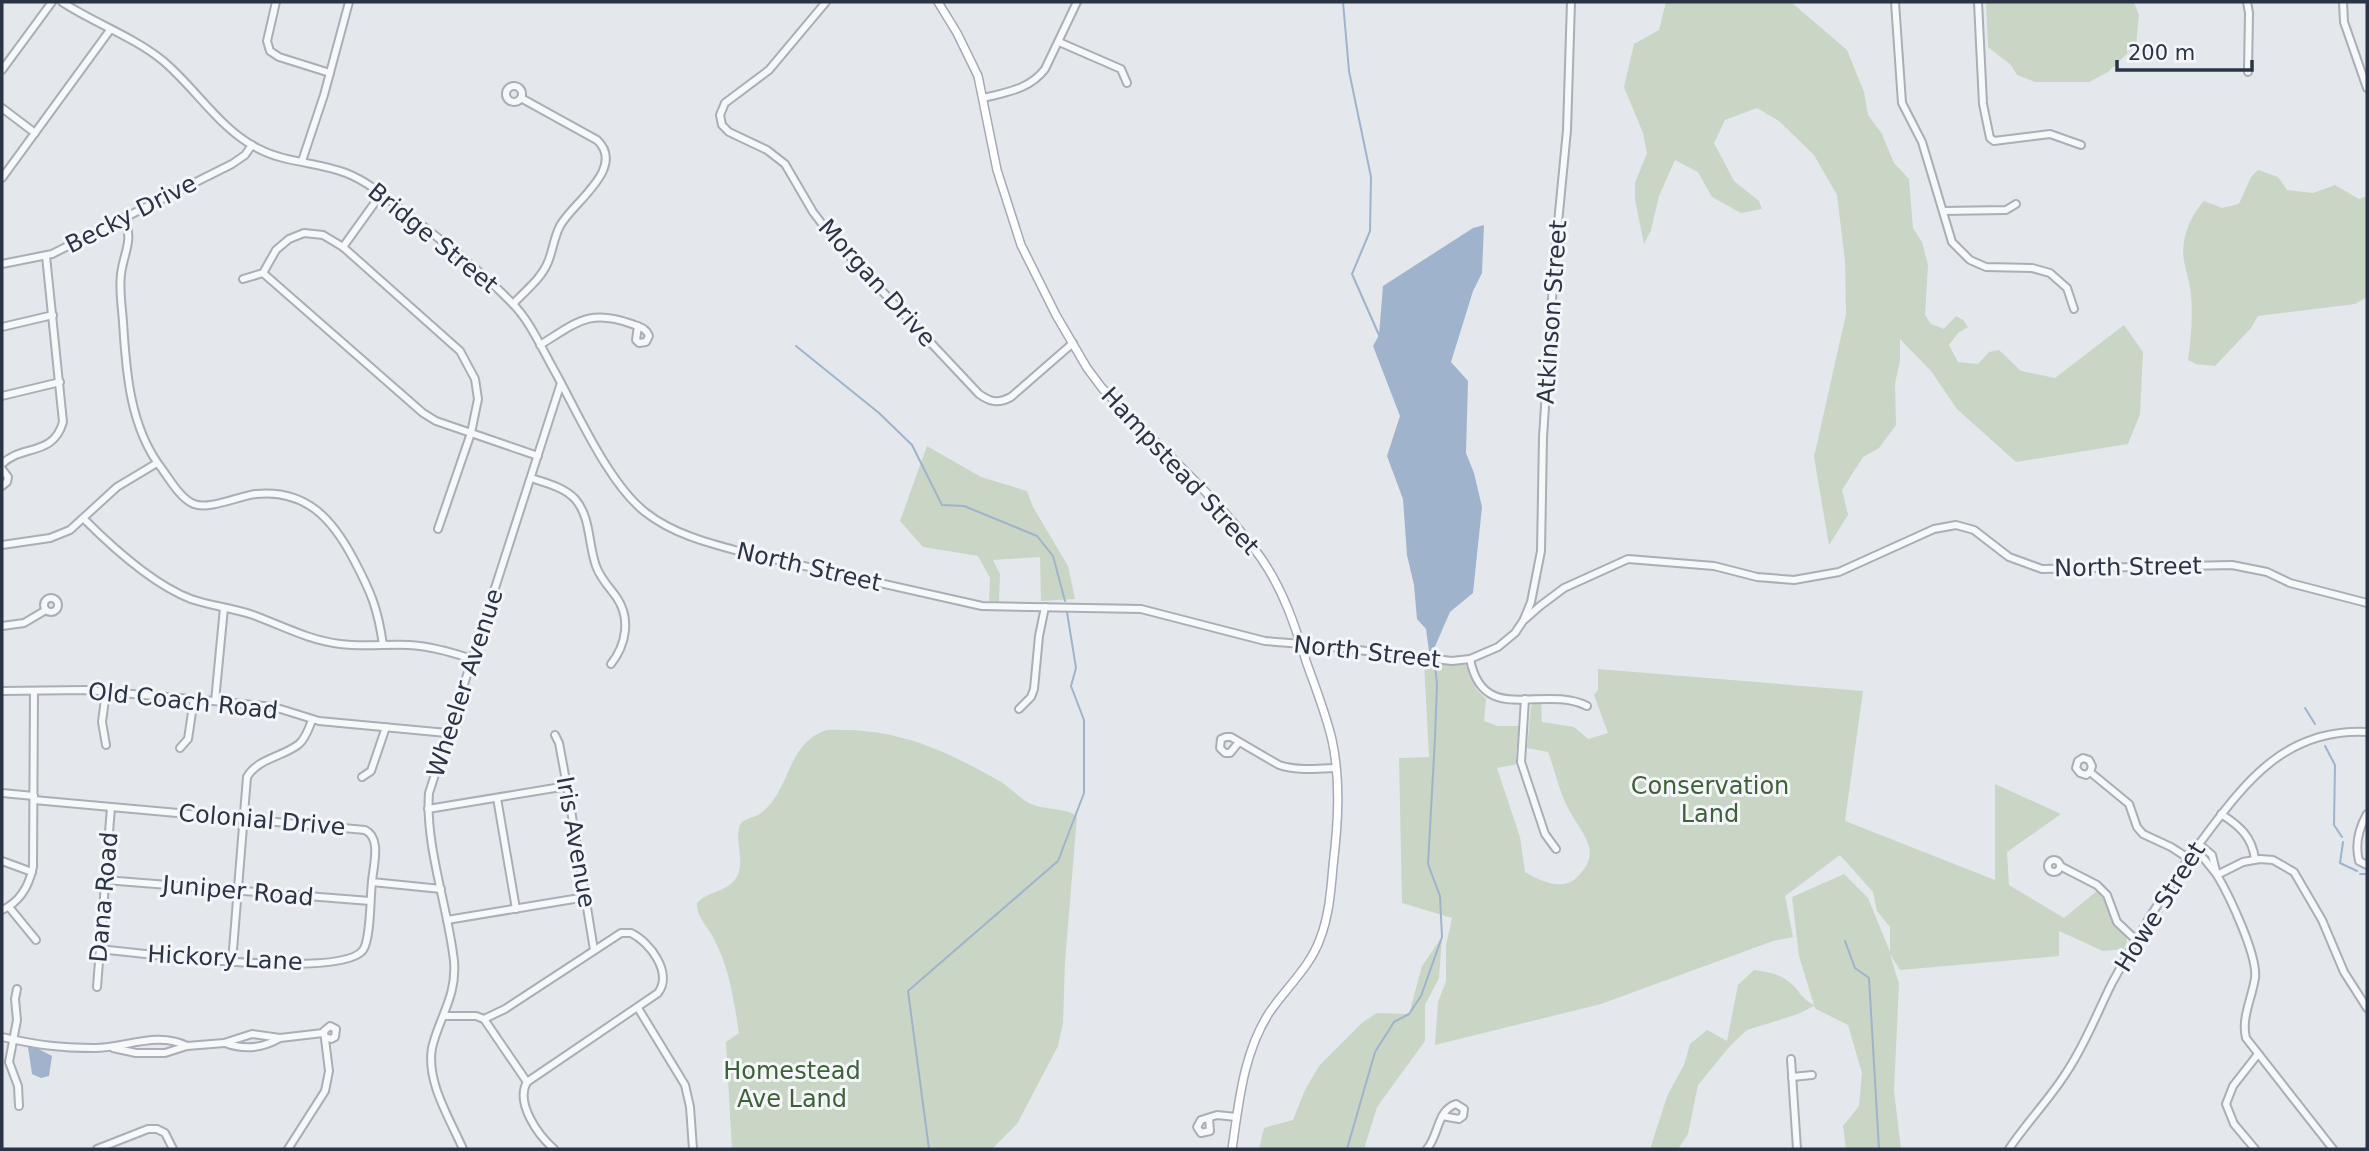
<svg xmlns="http://www.w3.org/2000/svg" width="2369" height="1151" viewBox="0 0 2369 1151" font-family="'DejaVu Sans',sans-serif">
<style>
.green{fill:#c9d6c5}
.water{fill:#9fb4cc}
.lines{fill:none;stroke-linecap:round;stroke-linejoin:round}
.stream{stroke:#9fb4cc;stroke-width:2}
.minor-casing{stroke:#a9aeb7;stroke-width:10}
.major-casing{stroke:#a3abb8;stroke-width:10}
.minor{stroke:#f7f8fa;stroke-width:6}
.major{stroke:#fff;stroke-width:7}
.labels{text-anchor:middle;dominant-baseline:central;stroke-width:6;stroke-linejoin:round;paint-order:stroke}
.street-label{font-size:24px;fill:#2b3445;stroke:#f4f6f9}
.park-label{font-size:24px;fill:#3f6138;stroke:#f4f6f9}
</style>
<rect width="100%" height="100%" fill="#e4e7ec"/>
<!-- green -->
<g class="green">
<path d="M 1666,2 L 1791,2 L 1847,50 L 1864,92 L 1868,115 L 1882,134 L 1894,163 L 1909,179 L 1913,228 L 1922,242 L 1928,265 L 1925,315 L 1931,324 L 1944,329 L 1956,316 L 1963,320 L 1968,327 L 1958,333 L 1949,345 L 1958,362 L 1978,364 L 1989,352 L 1999,350 L 2021,371 L 2055,378 L 2124,325 L 2143,352 L 2140,414 L 2128,444 L 2016,462 L 1957,409 L 1931,371 L 1900,339 L 1900,360 L 1895,384 L 1896,425 L 1879,448 L 1863,457 L 1842,490 L 1848,515 L 1829,545 L 1814,457 L 1846,314 L 1845,261 L 1837,195 L 1814,155 L 1779,121 L 1757,108 L 1725,120 L 1714,143 L 1734,181 L 1759,201 L 1762,209 L 1741,213 L 1712,197 L 1698,172 L 1675,160 L 1659,196 L 1651,230 L 1644,244 L 1635,200 L 1635,183 L 1647,153 L 1643,133 L 1624,87 L 1634,44 L 1659,30 Z"/>
<path d="M 1986,2 L 2134,2 L 2139,15 L 2136,45 L 2108,72 L 2089,82 L 2035,82 L 2017,75 L 2011,65 L 1988,47 Z"/>
<path d="M 2258,170 L 2278,177 L 2287,190 L 2313,193 L 2335,185 L 2359,199 L 2367,196 L 2367,297 L 2355,304 L 2258,316 L 2251,328 L 2215,366 L 2196,364 L 2188,360 C 2191,338 2193,316 2191,294 C 2190,283 2186,272 2184,261 C 2180,240 2190,216 2204,201 L 2222,208 L 2239,204 L 2251,177 Z"/>
<path d="M 927,446 L 981,477 L 1027,491 L 1033,507 L 1068,566 L 1075,599 L 1041,601 L 1040,557 L 993,560 L 1000,574 L 999,602 L 989,601 L 990,578 L 978,556 L 923,547 L 900,521 Z"/>
<path d="M 1424,662 L 1465,664 L 1476,689 L 1486,699 L 1484,721 L 1498,726 L 1520,726 L 1516,753 L 1517,764 L 1497,768 L 1520,837 L 1525,872 C 1538,880 1561,891 1575,879 C 1605,852 1582,835 1568,808 C 1559,791 1555,770 1548,752 L 1527,748 L 1531,707 L 1534,702 L 1541,703 L 1542,722 L 1574,727 L 1588,739 L 1608,733 L 1594,695 L 1598,690 L 1598,669 L 1863,691 L 1845,821 L 1995,880 L 1995,784 L 2061,814 L 2007,852 L 2009,885 L 2064,918 L 2097,891 L 2106,903 L 2113,923 L 2126,937 L 2127,942 L 2124,949 L 2103,951 L 2059,931 L 2059,956 L 1900,970 L 1890,954 L 1899,984 L 1894,1091 L 1901,1149 L 1846,1149 L 1843,1126 L 1859,1106 L 1862,1073 L 1848,1025 L 1816,1009 L 1814,1006 L 1798,1014 L 1747,1030 L 1730,1046 L 1698,1085 L 1688,1134 L 1678,1149 L 1650,1149 L 1668,1094 L 1684,1065 L 1690,1044 L 1707,1030 L 1727,1041 L 1738,985 L 1754,970 C 1766,972 1778,973 1788,981 C 1799,989 1799,997 1814,1005 L 1799,956 L 1792,897 L 1844,874 L 1868,898 L 1890,952 L 1890,927 L 1877,911 L 1873,892 L 1840,855 L 1785,896 L 1793,937 L 1773,941 L 1601,1004 L 1435,1045 L 1438,1002 L 1446,981 L 1446,945 L 1452,918 L 1402,903 L 1399,758 L 1429,757 Z"/>
<path d="M 827,730 C 897,728 941,748 1001,782 C 1011,788 1020,799 1031,804 C 1045,810 1067,808 1077,816 L 1065,962 L 1063,1023 L 1058,1046 L 1017,1124 L 992,1149 L 732,1149 L 726,1042 L 739,1033 C 734,1001 729,966 713,937 C 707,926 696,916 697,903 C 707,892 724,892 734,881 C 747,865 735,845 739,828 C 742,817 754,819 761,813 C 791,791 786,743 827,730 Z"/>
<path d="M 1442,937 L 1439,978 L 1425,1005 L 1425,1041 L 1377,1107 L 1364,1149 L 1259,1149 L 1264,1128 L 1293,1120 L 1305,1090 L 1319,1066 L 1363,1022 L 1377,1013 L 1409,1014 L 1422,966 Z"/>
</g>
<!-- water -->
<g class="water">
<path d="M 1484,225 L 1482,273 L 1473,291 L 1451,362 L 1468,381 L 1466,453 L 1474,473 L 1482,507 L 1473,593 L 1450,612 L 1433,651 L 1429,651 L 1426,629 L 1417,619 L 1414,585 L 1407,555 L 1403,499 L 1387,456 L 1400,416 L 1373,346 L 1379,335 L 1383,286 L 1473,228 Z"/>
<path d="M 28,1047 L 35,1047 L 52,1056 L 49,1076 L 41,1078 L 32,1074 Z"/>
</g>
<g class="lines">
<!-- stream -->
<g class="stream">
<path d="M 1343,2 L 1349,71 L 1371,177 L 1370,231 L 1352,274 L 1379,335"/>
<path d="M 796,346 L 879,413 L 912,445 L 942,505 L 964,506 L 1037,536 L 1053,556 L 1065,601"/>
<path d="M 2305,708 L 2315,724"/>
<path d="M 2325,746 L 2335,765 L 2334,825 L 2342,837"/>
<path d="M 2343,842 L 2340,863 L 2357,871"/>
<path d="M 2360,874 L 2367,874"/>
<path d="M 1845,941 L 1855,968 L 1869,978 L 1879,1149"/>
<path d="M 929,1149 L 908,991 L 1058,861 L 1084,793 L 1084,720 L 1071,686 L 1076,668 L 1067,612"/>
<path d="M 1347,1149 L 1375,1052 L 1394,1022 L 1409,1014 L 1421,996 L 1442,937 L 1440,896 L 1428,864 L 1435,738 L 1437,684 L 1435,665"/>
</g>
<!-- minor casing -->
<g class="minor-casing">
<g id="minor">
<path d="M 62,2 C 94,23 132,36 162,60 C 195,87 220,130 259,149 C 286,163 318,162 346,173 C 369,182 388,199 407,214 C 443,241 480,270 512,303 C 530,321 541,347 554,370 C 577,411 608,483 645,512 C 673,534 708,543 742,552 L 982,606 L 1141,609 L 1265,641 L 1315,645 L 1452,661 L 1470,659 L 1498,647 L 1515,633 L 1523,621 L 1540,606 L 1564,588 L 1628,559 L 1714,566 L 1757,577 L 1794,580 L 1839,572 L 1934,529 L 1956,525 L 1974,530 L 2009,557 L 2042,569 L 2232,565 L 2267,572 L 2290,583 L 2367,603"/>
<path d="M 276,2 L 267,41 L 270,51 L 279,57 L 330,73"/>
<path d="M 826,2 L 769,70 L 725,103 L 720,115 L 722,125 L 729,132 L 767,150 L 785,164 L 813,212 L 836,242 L 979,394 C 990,402 998,404 1011,397 L 1073,343"/>
<path d="M 1895,2 L 1902,103 L 1922,142 L 1952,242 L 1970,260 L 1986,267 L 2032,268 L 2050,273 L 2067,288 L 2074,309"/>
<path d="M 1978,2 L 1983,104 L 1990,138 L 1994,141 L 2050,134 L 2081,145"/>
<path d="M 2247,2 L 2249,13 L 2248,72"/>
<path d="M 2343,2 L 2344,22 L 2367,88"/>
<path d="M 1059,42 L 1121,69 L 1127,83"/>
<path d="M 2,70 L 52,2"/>
<circle cx="514" cy="94" r="8"/>
<path d="M 984,98 C 1007,92 1030,89 1045,69 L 1077,2"/>
<path d="M 2,108 L 35,133"/>
<path d="M 302,161 L 324,95 L 349,2"/>
<path d="M 2,178 L 110,30"/>
<path d="M 1943,211 L 2006,210 L 2016,204"/>
<path d="M 124,218 C 134,241 124,251 121,274 C 119,290 122,307 123,322 C 126,372 130,428 162,469 C 170,480 181,499 194,504 C 209,510 239,496 256,494 C 307,489 333,520 354,560 C 371,592 378,609 383,645"/>
<path d="M 343,247 L 381,194"/>
<path d="M 2,264 L 52,254 L 232,164 L 245,155 L 252,145"/>
<path d="M 263,273 L 423,413 L 436,421 L 538,456"/>
<path d="M 243,279 L 263,273 L 276,250 L 289,239 L 304,233 L 323,235 L 343,247 L 460,351 L 475,379 L 478,399 L 471,433 L 438,529"/>
<path d="M 513,304 C 525,291 541,279 548,262 C 553,250 554,237 560,226 C 572,203 627,168 597,140 L 521,98"/>
<path d="M 2,327 L 53,315"/>
<path d="M 540,345 C 576,323 589,308 632,324 C 640,327 646,328 649,336 L 646,342 L 639,343 L 636,340 L 638,326"/>
<path d="M 2,396 L 60,382"/>
<path d="M 2,464 C 22,444 53,457 63,422 L 46,256"/>
<path d="M 2,469 L 8,477 L 7,482 L 2,486"/>
<path d="M 531,478 C 546,483 564,487 575,499 C 591,517 588,544 596,566 C 600,578 610,588 617,598 C 631,619 626,645 611,664"/>
<path d="M 84,519 C 112,547 154,585 191,599 C 211,606 233,608 253,615 C 283,626 308,640 340,644 C 363,647 386,644 409,645 C 431,646 451,652 472,659"/>
<path d="M 2,545 L 50,538 L 70,530 L 117,487 L 157,463"/>
<circle cx="51" cy="605" r="7"/>
<path d="M 1524,619 L 1531,602 L 1541,551 L 1543,437 L 1555,254 L 1567,130 L 1571,2"/>
<path d="M 2,626 L 24,623 L 46,610"/>
<path d="M 1470,659 C 1483,727 1542,684 1587,706"/>
<path d="M 2,691 L 85,690 L 203,700 L 274,707 L 319,721 L 447,733"/>
<path d="M 106,691 L 102,722 L 106,745"/>
<path d="M 1525,699 L 1521,762 L 1545,834 L 1556,849"/>
<path d="M 215,701 L 224,608"/>
<path d="M 1019,709 L 1031,697 L 1034,689 L 1039,636 L 1045,607"/>
<path d="M 555,735 L 559,743 L 567,786 L 594,950"/>
<path d="M 1239,742 L 1230,753 L 1225,753 L 1220,748 L 1221,739 L 1226,737 L 1231,737 L 1279,765 C 1298,771 1317,769 1336,768"/>
<path d="M 180,748 L 188,739 L 194,699"/>
<path d="M 2090,772 L 2086,775 L 2080,773 L 2076,768 L 2078,761 L 2083,758 L 2089,760 L 2092,766 L 2090,772 L 2129,804 L 2137,827 L 2143,834 L 2171,847 L 2188,858"/>
<path d="M 362,777 L 371,771 L 386,727"/>
<path d="M 2,793 L 34,796"/>
<path d="M 497,798 L 516,909"/>
<path d="M 34,800 L 365,830 C 382,838 373,866 372,882 L 441,889"/>
<path d="M 428,809 L 567,786"/>
<path d="M 2221,814 C 2240,826 2252,837 2255,859"/>
<path d="M 2367,814 C 2359,828 2355,845 2359,861 L 2367,865"/>
<path d="M 2194,851 L 2201,855 L 2217,875 L 2212,855 L 2199,844"/>
<circle cx="2054" cy="866" r="6"/>
<path d="M 2,861 L 32,872"/>
<path d="M 2060,866 L 2097,885 L 2107,895 L 2117,922 L 2136,940"/>
<path d="M 105,880 L 370,901"/>
<path d="M 9,907 L 36,940"/>
<path d="M 2,910 C 20,902 29,886 33,867 L 34,691"/>
<path d="M 447,920 L 586,897"/>
<path d="M 99,949 C 140,953 342,980 363,950 C 371,939 370,897 372,882"/>
<path d="M 232,962 L 247,777 C 258,758 283,757 299,744 C 306,738 309,728 312,720"/>
<path d="M 97,987 L 111,807"/>
<path d="M 17,989 L 15,999 L 17,1020 L 9,1062 L 18,1086 L 19,1106"/>
<path d="M 638,1008 L 685,1085 L 690,1107 L 693,1149"/>
<path d="M 445,1016 L 476,1016 L 484,1019 L 527,1082"/>
<path d="M 484,1019 L 505,1009 L 621,933 L 631,933 C 650,942 673,973 658,993 L 527,1082"/>
<path d="M 2,1037 C 37,1045 59,1048 95,1048 C 125,1048 157,1031 187,1046"/>
<path d="M 225,1043 C 244,1050 263,1048 280,1038"/>
<path d="M 113,1048 L 136,1053 L 165,1053 L 187,1046 L 224,1043 L 252,1034 L 280,1038 L 323,1033"/>
<path d="M 1791,1059 L 1797,1149"/>
<path d="M 1792,1077 L 1812,1075"/>
<path d="M 527,1082 C 515,1103 538,1135 554,1149"/>
<path d="M 1209,1118 L 1210,1131 L 1201,1133 L 1197,1127 L 1201,1120 L 1217,1115 L 1236,1117"/>
<path d="M 97,1149 L 148,1129 L 157,1129 L 165,1133 L 173,1149"/>
<path d="M 288,1149 L 325,1091 L 329,1071 L 324,1031 L 330,1026 L 336,1029 L 335,1037 L 331,1039 L 325,1037"/>
<path d="M 463,1149 C 450,1119 426,1082 432,1048 C 439,1017 457,997 454,961 C 448,907 425,846 429,793 L 561,383"/>
<path d="M 1427,1149 C 1439,1135 1437,1110 1456,1104 L 1464,1109 L 1463,1116 L 1459,1119 L 1442,1116"/>
<path d="M 2009,1149 C 2026,1123 2049,1100 2066,1073 C 2085,1045 2097,1013 2112,983 C 2137,936 2165,891 2196,848 C 2242,787 2281,728 2367,732"/>
<path d="M 2255,1149 L 2234,1124 L 2226,1104 L 2233,1086 L 2258,1054"/>
<path d="M 2333,1149 L 2246,1038 C 2241,1018 2252,998 2255,978 C 2258,956 2229,895 2217,875 L 2243,862 L 2260,859 L 2273,860 L 2294,872 L 2322,920 L 2344,972 L 2367,1008"/>
</g>
</g>
<!-- major casing -->
<g class="major-casing">
<path id="major" d="M 938,2 L 957,33 L 978,76 L 997,170 L 1021,245 L 1056,315 L 1087,368 L 1102,388 C 1155,444 1216,495 1261,558 C 1284,591 1295,626 1307,664 C 1316,689 1326,714 1332,740 C 1341,781 1338,824 1333,866 C 1331,890 1329,916 1320,939 C 1310,967 1286,988 1269,1013 C 1243,1054 1239,1102 1232,1149"/>
</g>
<!-- minor -->
<use href="#minor" class="minor"/>
<!-- major -->
<use href="#major" class="major"/>
</g>
<g class="labels">
<!-- street labels -->
<g class="street-label">
<text transform="translate(131 214) rotate(-27)">Becky Drive</text>
<text transform="translate(433 238) rotate(39)">Bridge Street</text>
<text transform="translate(877 283) rotate(48)">Morgan Drive</text>
<text transform="translate(1552 312) rotate(-86)">Atkinson Street</text>
<text transform="translate(1180 471) rotate(47)">Hampstead Street</text>
<text transform="translate(809 567) rotate(13)">North Street</text>
<text transform="translate(2128 567) rotate(-1)">North Street</text>
<text transform="translate(1367 652) rotate(6)">North Street</text>
<text transform="translate(465 683) rotate(-72)">Wheeler Avenue</text>
<text transform="translate(183 701) rotate(6)">Old Coach Road</text>
<text transform="translate(262 820) rotate(5)">Colonial Drive</text>
<text transform="translate(576 842) rotate(80)">Iris Avenue</text>
<text transform="translate(238 891) rotate(5)">Juniper Road</text>
<text transform="translate(104 897) rotate(-85)">Dana Road</text>
<text transform="translate(2160 907) rotate(-58)">Howe Street</text>
<text transform="translate(225 958) rotate(3)">Hickory Lane</text>
</g>
<!-- park labels -->
<g class="park-label">
<text x="1710" y="786">Conservation<tspan x="1710" dy="28">Land</tspan></text>
<text x="792" y="1071">Homestead<tspan x="792" dy="28">Ave Land</tspan></text>
</g>
</g>
<!-- border -->
<rect width="2369" height="1151" fill="none" stroke="#2b3445" stroke-width="7"/>
<!-- scale -->
<path d="M2117 60v10h135v-10" fill="none" stroke="#2b3445" stroke-width="3.5"/>
<text x="2128" y="60" font-size="21" fill="#2b3445" stroke="#f4f6f9" stroke-width="5" paint-order="stroke">200 m</text>
</svg>
